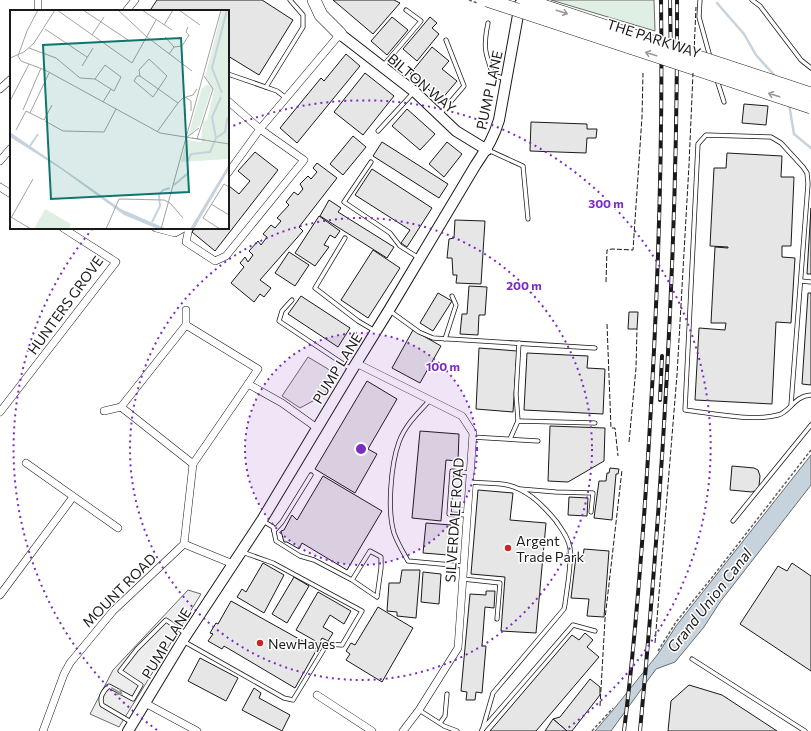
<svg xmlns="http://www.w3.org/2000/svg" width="811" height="731" viewBox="0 0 811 731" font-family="Commissioner,sans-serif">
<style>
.green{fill:#e0efe3;stroke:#6a6a6a}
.parking{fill:#ededed;stroke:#6a6a6a}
.water{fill:#c6d2dc;stroke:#6a6a6a}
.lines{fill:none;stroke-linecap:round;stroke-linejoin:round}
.stream{stroke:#c6d2dc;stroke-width:2.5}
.building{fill:#e6e6e6;stroke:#1a1a1a}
.lane-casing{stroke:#1a1a1a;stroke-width:5}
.street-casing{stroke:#1a1a1a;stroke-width:8}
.secondary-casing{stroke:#1a1a1a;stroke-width:12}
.highway-casing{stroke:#1a1a1a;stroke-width:14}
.path{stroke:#5f5f5f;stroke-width:1.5;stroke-dasharray:3 2;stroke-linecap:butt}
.lane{stroke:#fff;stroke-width:3.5}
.street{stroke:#fff;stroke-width:7}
.secondary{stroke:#fff;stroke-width:10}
.highway{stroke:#fff;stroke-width:13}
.rail-casing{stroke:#1a1a1a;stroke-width:4}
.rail{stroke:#fff;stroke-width:2.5;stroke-dasharray:8;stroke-linecap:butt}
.highway-bridge-casing{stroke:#1a1a1a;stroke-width:14;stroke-linecap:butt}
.path-bridge{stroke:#5f5f5f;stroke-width:1.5;stroke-dasharray:3 2;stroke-linecap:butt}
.highway-bridge{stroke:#fff;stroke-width:13}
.fence{stroke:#1a1a1a;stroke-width:1;stroke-dasharray:5 2;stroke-linecap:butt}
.oneway{stroke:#989898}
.ring{fill:none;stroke:#7b2cbf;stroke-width:2;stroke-dasharray:2 4}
.poi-dot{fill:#c62828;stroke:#fff;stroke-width:1.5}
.labels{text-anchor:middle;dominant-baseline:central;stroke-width:3;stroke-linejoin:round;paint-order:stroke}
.street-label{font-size:14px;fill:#1a1a1a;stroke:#fff}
.poi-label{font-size:14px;fill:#1a1a1a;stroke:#fff;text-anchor:start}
.water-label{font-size:15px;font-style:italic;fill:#1a1a1a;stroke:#fff}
.inset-river{fill:none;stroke:#c6d2dc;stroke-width:2}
.inset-road{fill:none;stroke:#a3a3a3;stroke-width:1}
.view{fill:#0f766e;fill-opacity:0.15;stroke:#0f766e;stroke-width:2}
.inset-edge{fill:none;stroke:#1a1a1a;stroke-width:2}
.centre{fill:#7b2cbf;stroke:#fff;stroke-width:2}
.ring-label{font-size:12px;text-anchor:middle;font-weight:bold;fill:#7b2cbf;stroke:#fff;stroke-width:3;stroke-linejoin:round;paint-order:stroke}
</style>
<rect width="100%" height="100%" fill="#fff"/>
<!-- green -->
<path class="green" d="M 551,0 L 654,0 L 655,31 Z"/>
<!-- parking -->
<g class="parking">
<path d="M 308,357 L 328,369 L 334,378 L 324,395 L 300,408 L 282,396 Z"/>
<path d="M 188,590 L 201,594 L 119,727 L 90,714 L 113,670 Z"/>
</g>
<!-- water -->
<path class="water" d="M 811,455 L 811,485 L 720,602 L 704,627 L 675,662 L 656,669 L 611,731 L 595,731 L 613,710 L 658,654 L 676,626 Z"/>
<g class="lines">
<!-- stream -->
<g class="stream">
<path d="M 717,3 L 744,34 L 756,55 L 776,77"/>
<path d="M 789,104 L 794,134 L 811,148"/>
</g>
</g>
<!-- building -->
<g class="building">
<path d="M 157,0 L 262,0 L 293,20 L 259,75 L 228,56 L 228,11 L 155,11 L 151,9 Z"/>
<path d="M 333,0 L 394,0 L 400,3 L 373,34 Z"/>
<path d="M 392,17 L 408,30 L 387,55 L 371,41 Z"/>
<path d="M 430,17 L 437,23 L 432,28 L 439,34 L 417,61 L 403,49 Z"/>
<path d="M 432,47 L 449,61 L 442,69 L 457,81 L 441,100 L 410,74 Z"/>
<path d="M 346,54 L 360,66 L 297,143 L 280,128 L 321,78 L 324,81 Z"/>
<path d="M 365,73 L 394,96 L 363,135 L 334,112 Z"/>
<path d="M 744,104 L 768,106 L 766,125 L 742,123 Z"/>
<path d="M 407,109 L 435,134 L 420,150 L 392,126 Z"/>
<path d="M 531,122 L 587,124 L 587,129 L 597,129 L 596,138 L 587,138 L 586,153 L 530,151 Z"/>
<path d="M 353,136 L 366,147 L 343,175 L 330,164 Z"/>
<path d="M 382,142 L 448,184 L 439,198 L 373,156 Z"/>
<path d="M 447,142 L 462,154 L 444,177 L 429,164 Z"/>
<path d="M 255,152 L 278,170 L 215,251 L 192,232 L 195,228 L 228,228 L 228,187 L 229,186 L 239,194 L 250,181 L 238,171 Z"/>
<path d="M 727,153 L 782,156 L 781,177 L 794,177 L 791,246 L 782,246 L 782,257 L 795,258 L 791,323 L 776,322 L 772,404 L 695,400 L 699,328 L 725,330 L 726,323 L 711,323 L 715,247 L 728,248 L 728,247 L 710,246 L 714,168 L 726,168 Z"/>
<path d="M 317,163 L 337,178 L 299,227 L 303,231 L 260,280 L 271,288 L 264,297 L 260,294 L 254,302 L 231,283 L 244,267 L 240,263 L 245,257 L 248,262 L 253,255 L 249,251 L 258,241 L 261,245 L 267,237 L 263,234 L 271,225 L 275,228 L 281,221 L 277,218 L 289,205 L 286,202 L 294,192 L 298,195 L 303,189 L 300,184 L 308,176 L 311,179 L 317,172 L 313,168 Z"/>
<path d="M 372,169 L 432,208 L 407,247 L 401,243 L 410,230 L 355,195 Z"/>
<path d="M 329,200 L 341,208 L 338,212 L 394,247 L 387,258 L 320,216 Z"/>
<path d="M 811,208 L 811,274 L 807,274 Z"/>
<path d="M 319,216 L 340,231 L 335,238 L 330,235 L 324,245 L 329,247 L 315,266 L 295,253 Z"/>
<path d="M 455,220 L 485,221 L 481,284 L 456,283 L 457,275 L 453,275 L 452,258 L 447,258 L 449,239 L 454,238 Z"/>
<path d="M 373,250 L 400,268 L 368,318 L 341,300 Z"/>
<path d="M 289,252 L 309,265 L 295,286 L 275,273 Z"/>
<path d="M 469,286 L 487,287 L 485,315 L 479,315 L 478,335 L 460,334 L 462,314 L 467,314 Z"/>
<path d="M 438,293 L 452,301 L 433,331 L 420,323 Z"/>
<path d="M 808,293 L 811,293 L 811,385 L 802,384 Z"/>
<path d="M 301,296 L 350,328 L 338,347 L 288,314 Z"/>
<path d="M 629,312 L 638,312 L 637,329 L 628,329 Z"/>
<path d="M 413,330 L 441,346 L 420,383 L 392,368 Z"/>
<path d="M 479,348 L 517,351 L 513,412 L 476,409 Z"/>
<path d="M 527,353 L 588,356 L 587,368 L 605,369 L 603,414 L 524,410 Z"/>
<path d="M 367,381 L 397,399 L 368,449 L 377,454 L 355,493 L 315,469 Z"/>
<path d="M 550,426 L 605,428 L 604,461 L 568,482 L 548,481 Z"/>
<path d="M 420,431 L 459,434 L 458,461 L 446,460 L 441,521 L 412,518 Z"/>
<path d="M 732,466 L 754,468 L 758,470 L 760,476 L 759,486 L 757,490 L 752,492 L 730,490 Z"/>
<path d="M 610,468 L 619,469 L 618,474 L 616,474 L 612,520 L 594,518 L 599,481 L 606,481 L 607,473 L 609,473 Z"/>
<path d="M 323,476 L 382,511 L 347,570 L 302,543 L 299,549 L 287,542 L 284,542 L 281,531 L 284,530 L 292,515 L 297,520 Z"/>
<path d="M 478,490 L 513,493 L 510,520 L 546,523 L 536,633 L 501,631 L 505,577 L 471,574 Z"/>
<path d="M 569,497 L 588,498 L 587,516 L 568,515 Z"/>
<path d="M 426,523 L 451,525 L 448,555 L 423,553 Z"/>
<path d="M 584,549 L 609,551 L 604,617 L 587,616 L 589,599 L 571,598 L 576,556 L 583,557 Z"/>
<path d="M 263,563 L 284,575 L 264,613 L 237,597 L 242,589 L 246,592 Z"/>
<path d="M 792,563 L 811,576 L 811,671 L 740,624 L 778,566 L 787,571 Z"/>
<path d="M 402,570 L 420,570 L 416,618 L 397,616 L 397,612 L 387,611 L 389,583 L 400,583 Z"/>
<path d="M 423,572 L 441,574 L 439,604 L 421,602 Z"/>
<path d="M 294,577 L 309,586 L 287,623 L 272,614 Z"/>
<path d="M 486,591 L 495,591 L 494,608 L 485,607 L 482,646 L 486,646 L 482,693 L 476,692 L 475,700 L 466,700 L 467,692 L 461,691 L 470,594 L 486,595 Z"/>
<path d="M 318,592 L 351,611 L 344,624 L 330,615 L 323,627 L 333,633 L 328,641 L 322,638 L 319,643 L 296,630 Z"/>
<path d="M 231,601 L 317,649 L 295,688 L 224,646 L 222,649 L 208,641 L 213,634 L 210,633 L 216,623 L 218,624 Z"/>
<path d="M 378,607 L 413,628 L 382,682 L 346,660 L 350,654 L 346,651 L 351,643 L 355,645 Z"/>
<path d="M 585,633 L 593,640 L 587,647 L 599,657 L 536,731 L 490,731 L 572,635 L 579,640 Z"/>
<path d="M 200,658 L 238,678 L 226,701 L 188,681 Z"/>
<path d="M 590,679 L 600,687 L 600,695 L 572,731 L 567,731 L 553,719 L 560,717 Z"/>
<path d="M 689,685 L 722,695 L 777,731 L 668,731 L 671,701 Z"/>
<path d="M 254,688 L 261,693 L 259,698 L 290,715 L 282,731 L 242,710 Z"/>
<path d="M 553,719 L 567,731 L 545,731 Z"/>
</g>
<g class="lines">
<!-- lane casing -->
<g class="lane-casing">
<g id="lane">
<path d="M 700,0 L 699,17 L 710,57"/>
<path d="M 752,0 L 760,6 L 801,60 L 811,68"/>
<path d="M 488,23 C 483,47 485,53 493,75 L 506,79"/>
<path d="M 383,66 L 421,21 L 406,10"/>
<path d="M 228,74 L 277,91 L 286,98"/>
<path d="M 717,80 L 724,102"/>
<path d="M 266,87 L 303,27 L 303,15 L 290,0"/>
<path d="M 440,114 L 464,86 L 446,40"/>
<path d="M 378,131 L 414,92"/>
<path d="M 488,150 L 523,166 L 528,219"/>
<path d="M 371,162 L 344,202 L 390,233 L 400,246 L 419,258"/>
<path d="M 345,238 L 315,288 L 358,321 L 375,331"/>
<path d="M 801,281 L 811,282"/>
<path d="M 292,300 L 282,311 L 279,321 L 351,369"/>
<path d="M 390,311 L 419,332 L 433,338 L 595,348"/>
<path d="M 445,339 L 456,305 L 452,296"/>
<path d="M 430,400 C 419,412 405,425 399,442 C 391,464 387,510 394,533 C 397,542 403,552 408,561 L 463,566"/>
<path d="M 791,405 L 808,184 L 807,173 L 803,167 L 781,143 L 771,137 L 706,135 L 698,144 L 685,410 C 711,413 753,422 778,415 C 790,412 794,396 811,395"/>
<path d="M 518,421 L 516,394 L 519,343"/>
<path d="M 472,437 L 538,441"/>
<path d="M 510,439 L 518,421 L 595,423"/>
<path d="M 470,482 C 480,483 491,483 501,484 C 524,486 542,504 556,521 C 562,530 568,537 570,548 C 572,562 567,588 565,604 L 564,609 L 493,693 L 482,731"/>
<path d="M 520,489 L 556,492 L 593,493 L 591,512"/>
<path d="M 467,515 L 449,514 L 452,471 L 470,473"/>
<path d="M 263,521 L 273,527 L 276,541 L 300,556 L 314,560 L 352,580 L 377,597 L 381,568 L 381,557 L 370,551 L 352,580"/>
<path d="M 733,521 L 811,425"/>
<path d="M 274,531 L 282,522 L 311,475"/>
<path d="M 463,579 L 500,583 L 497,619"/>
<path d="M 183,641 L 284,698 L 293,700 L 327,644 L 342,645 L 362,611 L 273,563 L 242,552"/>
<path d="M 692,659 L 805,731"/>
<path d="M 419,710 L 444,726 L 457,731"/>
<path d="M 131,722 L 102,705 C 99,697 103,691 109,686 L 133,699 L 141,685 L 120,671 L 137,649 L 166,620 L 185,633"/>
<path d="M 440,723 L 445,716 L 447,694"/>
<path d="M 482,730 L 573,625 L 595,631"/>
</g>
</g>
<!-- street casing -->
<g class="street-casing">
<g id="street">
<path d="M 38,11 L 38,0"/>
<path d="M 126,11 L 135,0"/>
<path d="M 0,89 L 11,79"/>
<path d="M 0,161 L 11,148"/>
<path d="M 228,173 L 260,129 L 340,34"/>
<path d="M 0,187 L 11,194"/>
<path d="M 156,228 L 175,233 L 184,228"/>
<path d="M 189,228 L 186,242 L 215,261 L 226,256 L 304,160 L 260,129 L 228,101"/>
<path d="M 186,310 L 186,325"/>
<path d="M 186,325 L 258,369 L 248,384 L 193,464 L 121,407 Z"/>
<path d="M 356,363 L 462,416 L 473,433 L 458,648 L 419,710 L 403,731"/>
<path d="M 248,384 L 282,403 L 317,428"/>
<path d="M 104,411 L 121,407"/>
<path d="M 0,412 L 116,262 L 63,228"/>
<path d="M 26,463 L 118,528"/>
<path d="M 184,544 L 233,564"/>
<path d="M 0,595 L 73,497"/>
<path d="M 317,695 L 372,731"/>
<path d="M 145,703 L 197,731"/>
<path d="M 43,731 L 64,674 L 70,663 L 113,611 L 184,544 L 193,464"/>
</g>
</g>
<!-- secondary casing -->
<g class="secondary-casing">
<g id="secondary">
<path d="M 340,34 L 415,92 L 456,131 L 487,150"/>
<path d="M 128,731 L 183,640 L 262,520 L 352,370 L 389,310 L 475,166 C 486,149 493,140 499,120 L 520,4"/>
</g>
</g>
<!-- highway casing -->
<g class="highway-casing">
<path id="highway" d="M 314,0 L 321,15 L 340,34"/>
</g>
<!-- path -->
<g class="path">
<path d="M 658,651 L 676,622 L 714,575 L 811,450"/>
<path d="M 592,731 L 613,708"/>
</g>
<!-- lane -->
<use href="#lane" class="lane"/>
<!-- street -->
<use href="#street" class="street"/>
<!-- secondary -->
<use href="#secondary" class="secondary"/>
<!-- highway -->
<use href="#highway" class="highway"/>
<!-- rail casing -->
<g class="rail-casing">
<g id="rail">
<path d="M 670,0 L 671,66"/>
<path d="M 660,400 L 662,356"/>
<path d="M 624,731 C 636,635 643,538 649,441 C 658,294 663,147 661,0"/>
<path d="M 640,731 C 663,488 678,244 677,0"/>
</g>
</g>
<!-- rail -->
<use href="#rail" class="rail"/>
<!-- highway-bridge casing -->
<g class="highway-bridge-casing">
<g id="highway-bridge">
<path d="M 487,0 L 811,107"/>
<path d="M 525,0 L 811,94"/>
</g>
</g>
<!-- path-bridge -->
<path class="path-bridge" d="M 469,0 L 477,3"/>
<!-- highway-bridge -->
<use href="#highway-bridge" class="highway-bridge"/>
<!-- fence -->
<g class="fence">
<path d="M 694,53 L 696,7"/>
<path d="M 606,282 L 607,250 L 612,249 L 633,250 L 642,117 L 643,73"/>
<path d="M 607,324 L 611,428 L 615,428 L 618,456"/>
<path d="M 629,442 L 636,368 L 637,329"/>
<path d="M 655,643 L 677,375 L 689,165 L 693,73"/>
<path d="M 600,706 L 605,619 L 622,470"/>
</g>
</g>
<!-- one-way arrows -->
<defs><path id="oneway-shaft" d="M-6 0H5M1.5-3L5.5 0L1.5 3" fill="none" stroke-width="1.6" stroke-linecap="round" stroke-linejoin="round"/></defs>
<g class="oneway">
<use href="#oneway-shaft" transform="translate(562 12) rotate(18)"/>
<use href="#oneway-shaft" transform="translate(651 54) rotate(-162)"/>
<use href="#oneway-shaft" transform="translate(774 95) rotate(-162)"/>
<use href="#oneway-shaft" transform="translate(117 691) rotate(30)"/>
</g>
<!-- distance rings -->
<circle cx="361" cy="449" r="116" fill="#7b2cbf" fill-opacity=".12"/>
<g class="ring">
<circle cx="361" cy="449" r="116"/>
<circle cx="361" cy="449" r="231"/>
<path d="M157 730A347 347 0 0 1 93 228M228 128A347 347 0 0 1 565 730"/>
</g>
<!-- markers -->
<g class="poi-dot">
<circle cx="508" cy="548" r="4"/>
<circle cx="260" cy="643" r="4"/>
</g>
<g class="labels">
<!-- street labels -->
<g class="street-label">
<text transform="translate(654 38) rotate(18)">THE PARKWAY</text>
<text transform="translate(422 83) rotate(40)">BILTON WAY</text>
<text transform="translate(489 90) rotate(-78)">PUMP LANE</text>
<text transform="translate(65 305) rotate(-54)">HUNTERS GROVE</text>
<text transform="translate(337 368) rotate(-58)">PUMP LANE</text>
<text transform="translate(454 520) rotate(-86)">SILVERDALE ROAD</text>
<text transform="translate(119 590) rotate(-45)">MOUNT ROAD</text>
<text transform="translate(166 643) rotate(-58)">PUMP LANE</text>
</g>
<!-- poi labels -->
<g class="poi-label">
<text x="516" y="540">Argent<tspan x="516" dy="16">Trade Park</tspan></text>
<text x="268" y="643">NewHayes</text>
</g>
<!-- water labels -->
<g class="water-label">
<text transform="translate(709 600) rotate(-52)">Grand Union Canal</text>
</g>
</g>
<!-- overview -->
<g transform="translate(10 10)">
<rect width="219" height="219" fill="#fff"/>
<path d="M 212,0 L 219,0 L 219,149 L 171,152 L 177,130 L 191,132 L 193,111 L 197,110 L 204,81 L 195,67 ZM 198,74 L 202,78 L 190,115 L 178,126 L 192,78 ZM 35,199 L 61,214 L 59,219 L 24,219 Z" fill="#e0efe3"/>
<path d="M 0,122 L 111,199 L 157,219 L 148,219 L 114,205 L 51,159 L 0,127 ZM 219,154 L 219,159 L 184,219 L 180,219 Z" fill="#c6d2dc"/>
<path class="inset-river" d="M 212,83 L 202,58 L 217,0M 206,128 L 202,107 L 211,87M 20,136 L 28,124M 178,151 L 181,144 L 200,142 L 206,128 L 215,122 L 217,109 L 219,107M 164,175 L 177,164M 142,212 L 150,196 L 149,185 L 153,180 L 160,178"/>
<path class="inset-road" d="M 47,0 L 122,53 L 146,10M 73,0 L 118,30M 108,0 L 137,27 L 182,61M 132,0 L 162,20M 169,0 L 190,15M 154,15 L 163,0M 35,19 L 77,47M 82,25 L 94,7M 155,27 L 164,37M 19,38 L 46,48 L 70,68 L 85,69M 159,44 L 164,37 L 172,36 L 179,25 L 176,22 L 178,17M 8,46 L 11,51 L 35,60 L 150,123 L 219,134M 8,46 L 17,21 L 28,0M 0,48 L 14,42 L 24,33 L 45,0M 139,49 L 157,66 L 143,87 L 124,71 L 127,66 L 130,66 L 129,60 ZM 95,55 L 111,67 L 104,81 L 85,69 ZM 72,56 L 83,38M 130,66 L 168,93 L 147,122M 175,87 L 181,91 L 181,101M 0,91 L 19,54M 93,92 L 101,79M 168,93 L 173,88 L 183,85 L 187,79M 13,100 L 31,58M 20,103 L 39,63M 35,111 L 53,121 L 94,122 L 106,99M 6,120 L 16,101 L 34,110 L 42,95M 177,127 L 189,118M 182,128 L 195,130M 187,129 L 203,79 L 194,66M 201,194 L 219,205M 1,207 L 21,219M 1,208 L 23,169M 96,219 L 109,189 L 154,190 L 160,193 L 173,208M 151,219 L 211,0M 210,219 L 193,208 L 214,174 L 219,177"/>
<path class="view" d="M 171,28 L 179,182 L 41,189 L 33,35 Z"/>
<rect width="219" height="219" class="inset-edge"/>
</g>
<circle cx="361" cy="449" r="6" class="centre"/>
<g class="ring-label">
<text x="606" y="208">300 m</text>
<text x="524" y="290">200 m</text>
<text x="443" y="371">100 m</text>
</g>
</svg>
